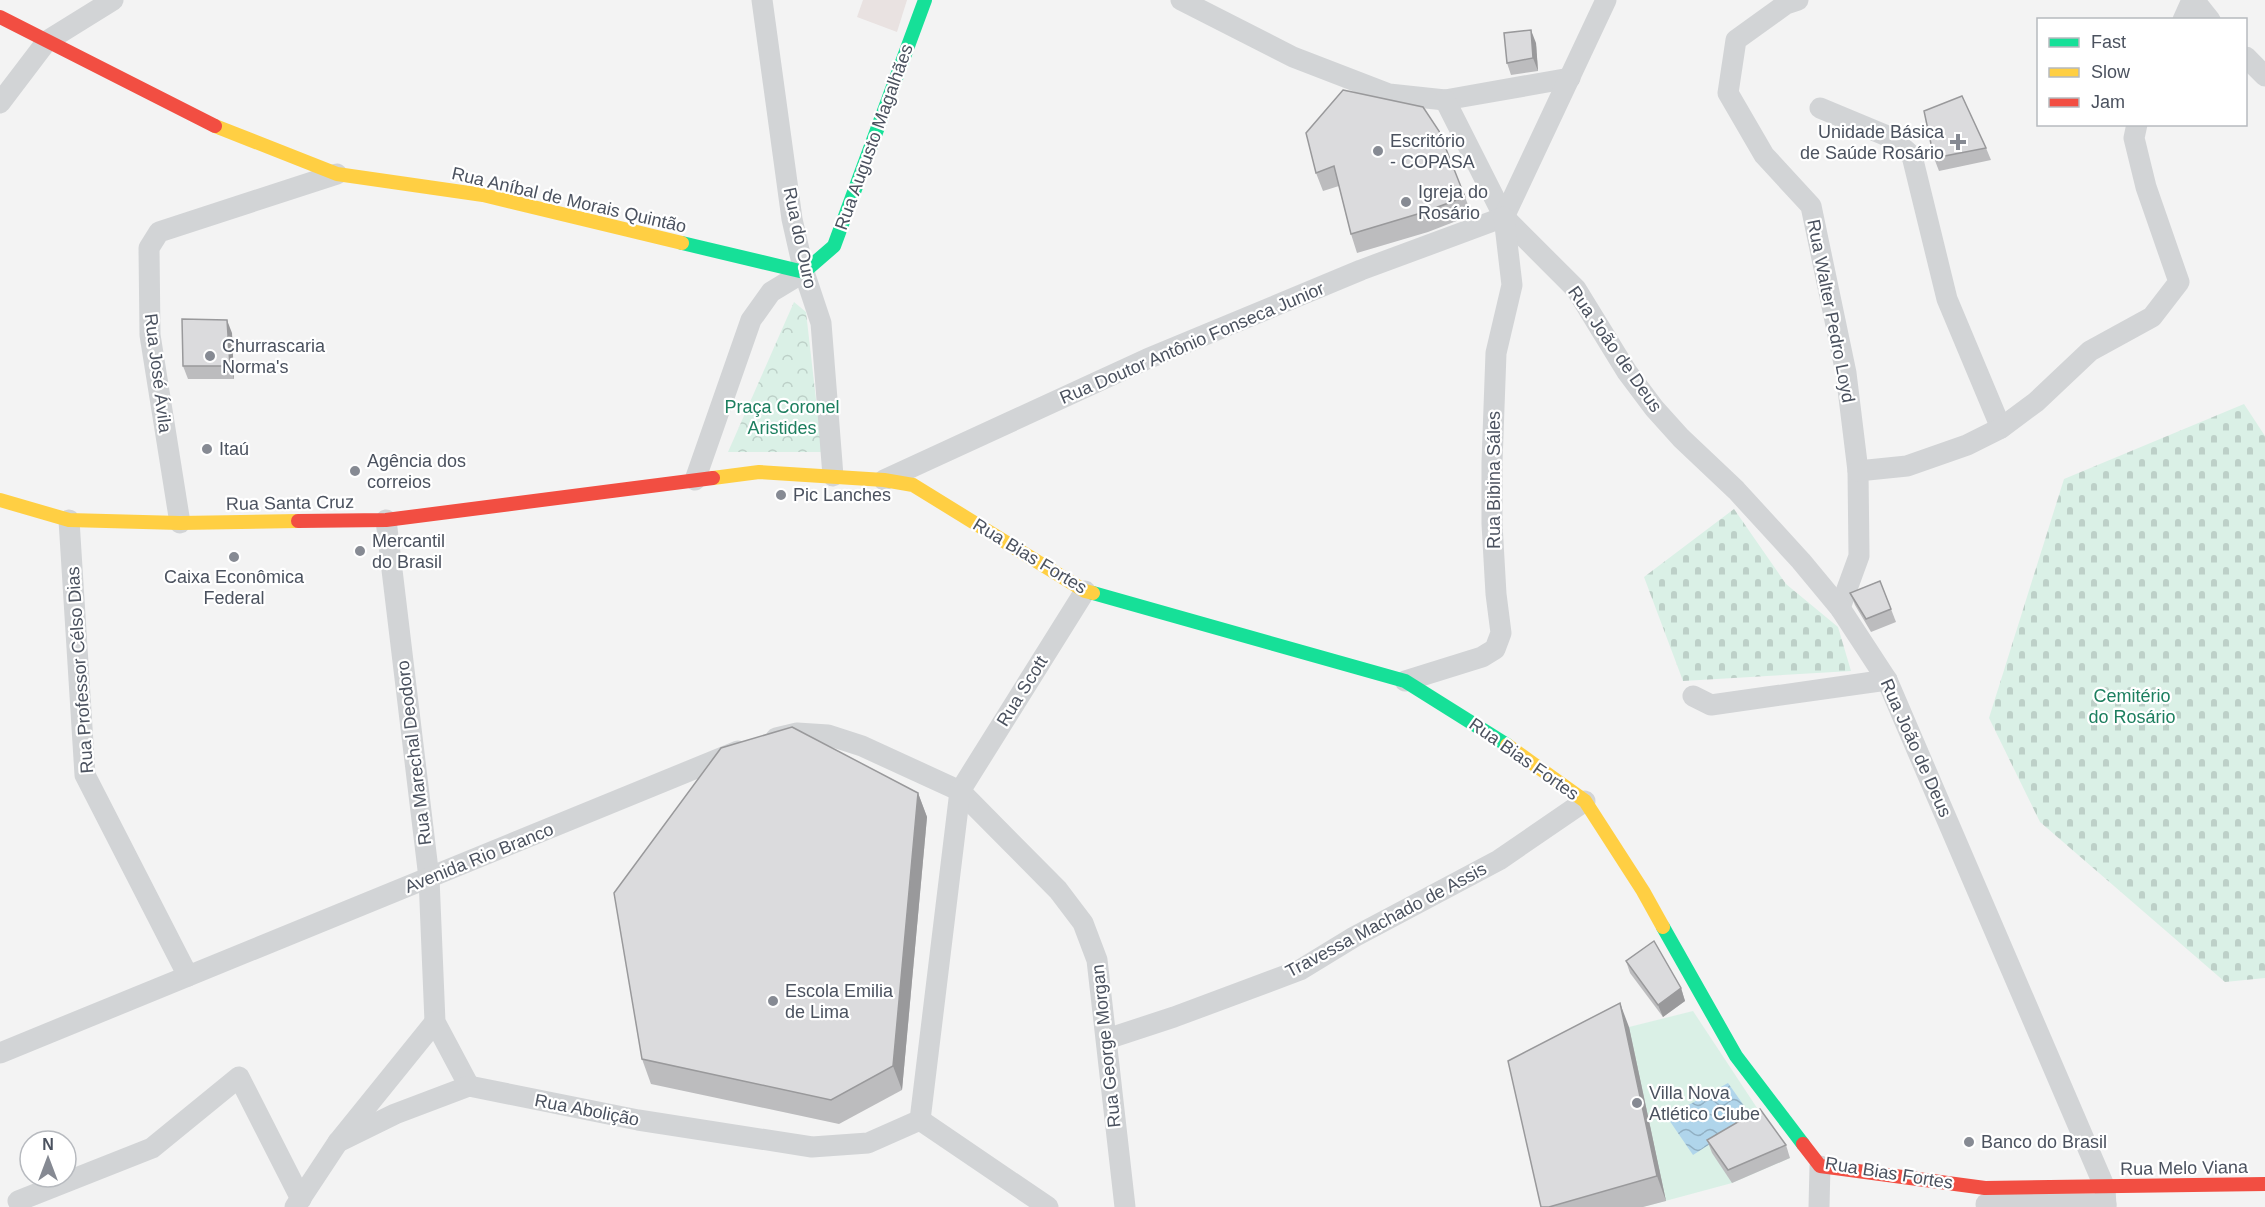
<svg xmlns="http://www.w3.org/2000/svg" width="2265" height="1207" viewBox="0 0 2265 1207" font-family="Helvetica,sans-serif">
<style>
.medical{fill:#e9e2e1}
.cemetery{fill:url(#cemetery-stones)}
.park{fill:url(#park-crowns)}
.pitch{fill:#daf0e6}
.water{fill:url(#water-waves)}
.lines{fill:none;stroke-linecap:round;stroke-linejoin:round}
.street{stroke:#d2d4d6;stroke-width:21}
.fast{stroke:#16e098;stroke-width:14}
.slow{stroke:#ffcf43;stroke-width:14}
.jam{stroke:#f24e42;stroke-width:14}
.wall{fill:#bcbcbe}
.shaded-wall{fill:#99999b}
.building{fill:#dbdbdd;stroke:#99999b;stroke-width:1.5}
.poi-dot{fill:#868a93;stroke:#fff;stroke-width:2}
.labels{text-anchor:middle;dominant-baseline:central;stroke-width:4.5;stroke-linejoin:round;paint-order:stroke}
.poi-label{font-size:18px;fill:#4b525f;stroke:#fff;text-anchor:start}
.street-label{font-size:18px;fill:#4b525f;stroke:#fff}
.park-label{font-size:18px;fill:#1d7f5f;stroke:#fff}
</style>
<defs>
<pattern id="cemetery-stones" width="16" height="16" patternUnits="userSpaceOnUse" patternTransform="scale(1.5)"><rect width="16" height="16" fill="#daf0e6"/><path d="M2 7V4a2 2 0 0 1 4 0v3zM10 15v-3a2 2 0 0 1 4 0v3z" fill="#bdd0c8"/></pattern>
<pattern id="park-crowns" width="20" height="18" patternUnits="userSpaceOnUse" patternTransform="scale(1.5)"><rect width="20" height="18" fill="#daf0e6"/><path d="M2 6a3 3 0 1 1 6 0M12 15a3 3 0 1 1 6 0" fill="none" stroke="#bdd0c8"/></pattern>
<pattern id="water-waves" width="16" height="10" patternUnits="userSpaceOnUse" patternTransform="scale(1.5)"><rect width="16" height="10" fill="#b0d5eb"/><path d="M0 5q4-4 8 0t8 0" fill="none" stroke="#91afc2"/></pattern>
</defs>
<rect width="100%" height="100%" fill="#f3f3f3"/>
<!-- medical -->
<path class="medical" d="M 863,0 L 907,0 L 897,32 L 857,17 Z"/>
<!-- cemetery -->
<g class="cemetery">
<path d="M 2244,404 L 2265,436 L 2265,978 L 2225,982 L 2040,822 L 1989,718 L 2064,479 Z"/>
<path d="M 1734,509 L 1786,584 L 1838,627 L 1851,671 L 1683,681 L 1644,577 Z"/>
</g>
<!-- park -->
<path class="park" d="M 794,302 L 806,312 L 822,452 L 728,452 Z"/>
<!-- pitch -->
<path class="pitch" d="M 1693,1011 L 1790,1158 L 1732,1183 L 1643,1207 L 1517,1085 L 1629,1027 Z"/>
<!-- water -->
<path class="water" d="M 1728,1083 L 1752,1117 L 1693,1155 L 1667,1117 Z"/>
<g class="lines">
<!-- street -->
<g class="street">
<path d="M 762,0 L 792,219 L 804,272 L 821,323 L 833,476"/>
<path d="M 1181,0 L 1293,57 L 1389,94 L 1445,100 L 1570,78"/>
<path d="M 1798,0 L 1786,4 L 1736,40 L 1728,93 L 1764,155 L 1811,206 L 1846,373 L 1858,471 L 1859,556 L 1840,608"/>
<path d="M 2194,0 L 2210,20"/>
<path d="M 2183,20 L 2192,0"/>
<path d="M 2246,57 L 2265,76"/>
<path d="M 1445,100 L 1504,217 L 1576,289 L 1627,372 L 1654,408 L 1681,438 L 1736,490 L 1801,561 L 1840,608 L 1887,680 L 2105,1188 L 2106,1207"/>
<path d="M 0,103 L 47,41 L 113,0"/>
<path d="M 1820,108 L 1892,138 L 1912,156 L 1947,299 L 2001,428"/>
<path d="M 1504,217 L 1606,0"/>
<path d="M 1858,471 L 1907,466 L 1967,445 L 2001,428 L 2036,402 L 2090,351 L 2152,317 L 2179,282 L 2146,187 L 2134,138 L 2137,124"/>
<path d="M 695,480 L 751,320 L 771,292 L 804,272"/>
<path d="M 884,480 L 1147,359 L 1361,270 L 1504,217"/>
<path d="M 69,520 L 85,775 L 188,976"/>
<path d="M 386,520 L 429,878 L 435,1022 L 469,1086"/>
<path d="M 180,523 L 150,335 L 149,248 L 159,232 L 337,174"/>
<path d="M 1405,681 L 1482,657 L 1495,649 L 1501,633 L 1496,594 L 1492,524 L 1492,462 L 1496,353 L 1512,285 L 1504,217"/>
<path d="M 1693,696 L 1711,705 L 1887,680"/>
<path d="M 776,738 L 797,733 L 828,735 L 862,746 L 960,791 L 1058,890 L 1083,923 L 1097,960 L 1125,1207"/>
<path d="M 1107,1039 L 1174,1017 L 1300,970 L 1354,937 L 1499,860 L 1585,801"/>
<path d="M 0,1053 L 738,751"/>
<path d="M 920,1120 L 1048,1207"/>
<path d="M 338,1142 L 395,1114 L 469,1086 L 638,1120 L 812,1147 L 868,1143 L 920,1120 L 960,791 L 1085,591"/>
<path d="M 18,1201 L 152,1148 L 239,1077 L 301,1199"/>
<path d="M 1986,1204 L 2106,1204"/>
<path d="M 295,1207 L 338,1142 L 435,1022"/>
<path d="M 1819,1207 L 1820,1166"/>
</g>
<!-- fast -->
<g class="fast">
<path d="M 682,243 L 804,272 L 834,246 L 925,0"/>
<path d="M 1093,593 L 1405,681 L 1507,745"/>
<path d="M 1663,927 L 1736,1056 L 1803,1144"/>
</g>
<!-- slow -->
<g class="slow">
<path d="M 215,126 L 337,174 L 483,195 L 682,243"/>
<path d="M 713,478 L 759,472 L 884,480 L 913,485 L 1085,591 L 1093,593"/>
<path d="M 0,500 L 69,520 L 180,523 L 298,521"/>
<path d="M 1507,745 L 1585,801 L 1643,891 L 1663,927"/>
</g>
<!-- jam -->
<g class="jam">
<path d="M 0,17 L 215,126"/>
<path d="M 298,521 L 386,520 L 713,478"/>
<path d="M 1803,1144 L 1820,1166 L 1985,1188 L 2265,1184"/>
</g>
</g>
<!-- wall -->
<g class="wall">
<path d="M 1536,43 L 1538,71 L 1511,75 L 1507,63 Z"/>
<path d="M 1306,133 L 1465,197 L 1472,215 L 1428,232 L 1357,253 L 1351,234 L 1339,186 L 1323,191 L 1316,173 Z"/>
<path d="M 1986,148 L 1991,160 L 1939,171 L 1934,158 Z"/>
<path d="M 232,333 L 234,379 L 188,379 L 183,366 Z"/>
<path d="M 1880,581 L 1896,622 L 1871,632 L 1855,605 L 1850,593 Z"/>
<path d="M 918,793 L 927,817 L 902,1090 L 839,1124 L 651,1084 L 642,1059 Z"/>
<path d="M 1626,961 L 1681,988 L 1685,1001 L 1663,1017 L 1630,973 Z"/>
<path d="M 1629,1027 L 1666,1201 L 1643,1207 L 1541,1207 Z"/>
<path d="M 1707,1140 L 1786,1145 L 1790,1158 L 1732,1183 L 1712,1153 Z"/>
</g>
<!-- shaded-wall -->
<g class="shaded-wall">
<path d="M 1531,30 L 1536,43 L 1538,71 L 1533,58 Z"/>
<path d="M 227,320 L 232,333 L 234,379 L 230,366 Z"/>
<path d="M 918,793 L 927,817 L 902,1090 L 893,1066 Z"/>
<path d="M 1681,988 L 1685,1001 L 1663,1017 L 1658,1005 Z"/>
<path d="M 1620,1003 L 1629,1027 L 1666,1201 L 1657,1176 Z"/>
</g>
<!-- building -->
<g class="building">
<path d="M 1531,30 L 1533,58 L 1507,63 L 1504,33 Z"/>
<path d="M 1343,90 L 1423,107 L 1439,131 L 1465,197 L 1421,213 L 1351,234 L 1334,166 L 1316,173 L 1306,133 Z"/>
<path d="M 1962,96 L 1986,148 L 1934,158 L 1924,111 Z"/>
<path d="M 182,319 L 227,320 L 230,366 L 183,366 Z"/>
<path d="M 1880,581 L 1891,609 L 1866,619 L 1850,593 Z"/>
<path d="M 792,727 L 918,793 L 893,1066 L 831,1100 L 642,1059 L 614,893 L 721,748 Z"/>
<path d="M 1654,941 L 1681,988 L 1658,1005 L 1626,961 Z"/>
<path d="M 1620,1003 L 1657,1176 L 1549,1207 L 1541,1207 L 1508,1061 Z"/>
<path d="M 1760,1109 L 1786,1145 L 1728,1170 L 1707,1140 Z"/>
</g>
<!-- markers -->
<g class="poi-dot">
<path d="M1955 133h6v6h6v6h-6v6h-6v-6h-6v-6h6z"/>
<circle cx="1378" cy="151" r="6"/>
<circle cx="1406" cy="202" r="6"/>
<circle cx="210" cy="356" r="6"/>
<circle cx="207" cy="449" r="6"/>
<circle cx="355" cy="471" r="6"/>
<circle cx="781" cy="495" r="6"/>
<circle cx="360" cy="551" r="6"/>
<circle cx="234" cy="557" r="6"/>
<circle cx="773" cy="1001" r="6"/>
<circle cx="1637" cy="1103" r="6"/>
<circle cx="1969" cy="1142" r="6"/>
</g>
<g class="labels">
<!-- poi labels -->
<g class="poi-label">
<text x="1944" y="132" text-anchor="end">Unidade Básica<tspan x="1944" dy="21">de Saúde Rosário</tspan></text>
<text x="1390" y="141">Escritório<tspan x="1390" dy="21">- COPASA</tspan></text>
<text x="1418" y="192">Igreja do<tspan x="1418" dy="21">Rosário</tspan></text>
<text x="222" y="346">Churrascaria<tspan x="222" dy="21">Norma's</tspan></text>
<text x="219" y="449">Itaú</text>
<text x="367" y="461">Agência dos<tspan x="367" dy="21">correios</tspan></text>
<text x="793" y="495">Pic Lanches</text>
<text x="372" y="541">Mercantil<tspan x="372" dy="21">do Brasil</tspan></text>
<text x="234" y="577" text-anchor="middle">Caixa Econômica<tspan x="234" dy="21">Federal</tspan></text>
<text x="785" y="991">Escola Emilia<tspan x="785" dy="21">de Lima</tspan></text>
<text x="1649" y="1093">Villa Nova<tspan x="1649" dy="21">Atlético Clube</tspan></text>
<text x="1981" y="1142">Banco do Brasil</text>
</g>
<!-- street labels -->
<g class="street-label">
<text transform="translate(874 137) rotate(-70)">Rua Augusto Magalhães</text>
<text transform="translate(569 200) rotate(13)">Rua Aníbal de Morais Quintão</text>
<text transform="translate(800 238) rotate(78)">Rua do Ouro</text>
<text transform="translate(1831 311) rotate(79)">Rua Walter Pedro Loyd</text>
<text transform="translate(1192 343) rotate(-23)">Rua Doutor Antônio Fonseca Junior</text>
<text transform="translate(1615 349) rotate(55)">Rua João de Deus</text>
<text transform="translate(158 373) rotate(83)">Rua José Ávila</text>
<text transform="translate(1494 480) rotate(-90)">Rua Bibina Sáles</text>
<text transform="translate(290 503) rotate(-1)">Rua Santa Cruz</text>
<text transform="translate(1030 556) rotate(31)">Rua Bias Fortes</text>
<text transform="translate(80 670) rotate(-94)">Rua Professor Célso Dias</text>
<text transform="translate(1022 691) rotate(-58)">Rua Scott</text>
<text transform="translate(1916 748) rotate(66)">Rua João de Deus</text>
<text transform="translate(414 753) rotate(-97)">Rua Marechal Deodoro</text>
<text transform="translate(1524 759) rotate(35)">Rua Bias Fortes</text>
<text transform="translate(479 858) rotate(-22)">Avenida Rio Branco</text>
<text transform="translate(1386 920) rotate(-28)">Travessa Machado de Assis</text>
<text transform="translate(1106 1046) rotate(-96)">Rua George Morgan</text>
<text transform="translate(587 1110) rotate(11)">Rua Abolição</text>
<text transform="translate(2184 1168) rotate(-1)">Rua Melo Viana</text>
<text transform="translate(1889 1173) rotate(9)">Rua Bias Fortes</text>
</g>
<!-- park labels -->
<g class="park-label">
<text x="782" y="407">Praça Coronel<tspan x="782" dy="21">Aristides</tspan></text>
<text x="2132" y="696">Cemitério<tspan x="2132" dy="21">do Rosário</tspan></text>
</g>
</g>
<!-- legend -->
<rect x="2037" y="18" width="210" height="108" fill="#ffffff" stroke="#b7babf" stroke-width="1.5"/>
<rect x="2049" y="38" width="30" height="9" fill="#16e098" stroke="#b7babf" stroke-width="1.5"/>
<text x="2091" y="48" font-size="18" fill="#4b525f">Fast</text>
<rect x="2049" y="68" width="30" height="9" fill="#ffcf43" stroke="#b7babf" stroke-width="1.5"/>
<text x="2091" y="78" font-size="18" fill="#4b525f">Slow</text>
<rect x="2049" y="98" width="30" height="9" fill="#f24e42" stroke="#b7babf" stroke-width="1.5"/>
<text x="2091" y="108" font-size="18" fill="#4b525f">Jam</text>
<!-- north arrow -->
<g transform="translate(48 1159)"><circle r="28" fill="#ffffff" stroke="#b7babf" stroke-width="1.5"/>
<path d="M0-4.5L10 22L0 15L-10 22Z" fill="#868a93"/>
<text y="-9" font-size="16" font-weight="bold" text-anchor="middle" fill="#4b525f">N</text>
</g>
</svg>
